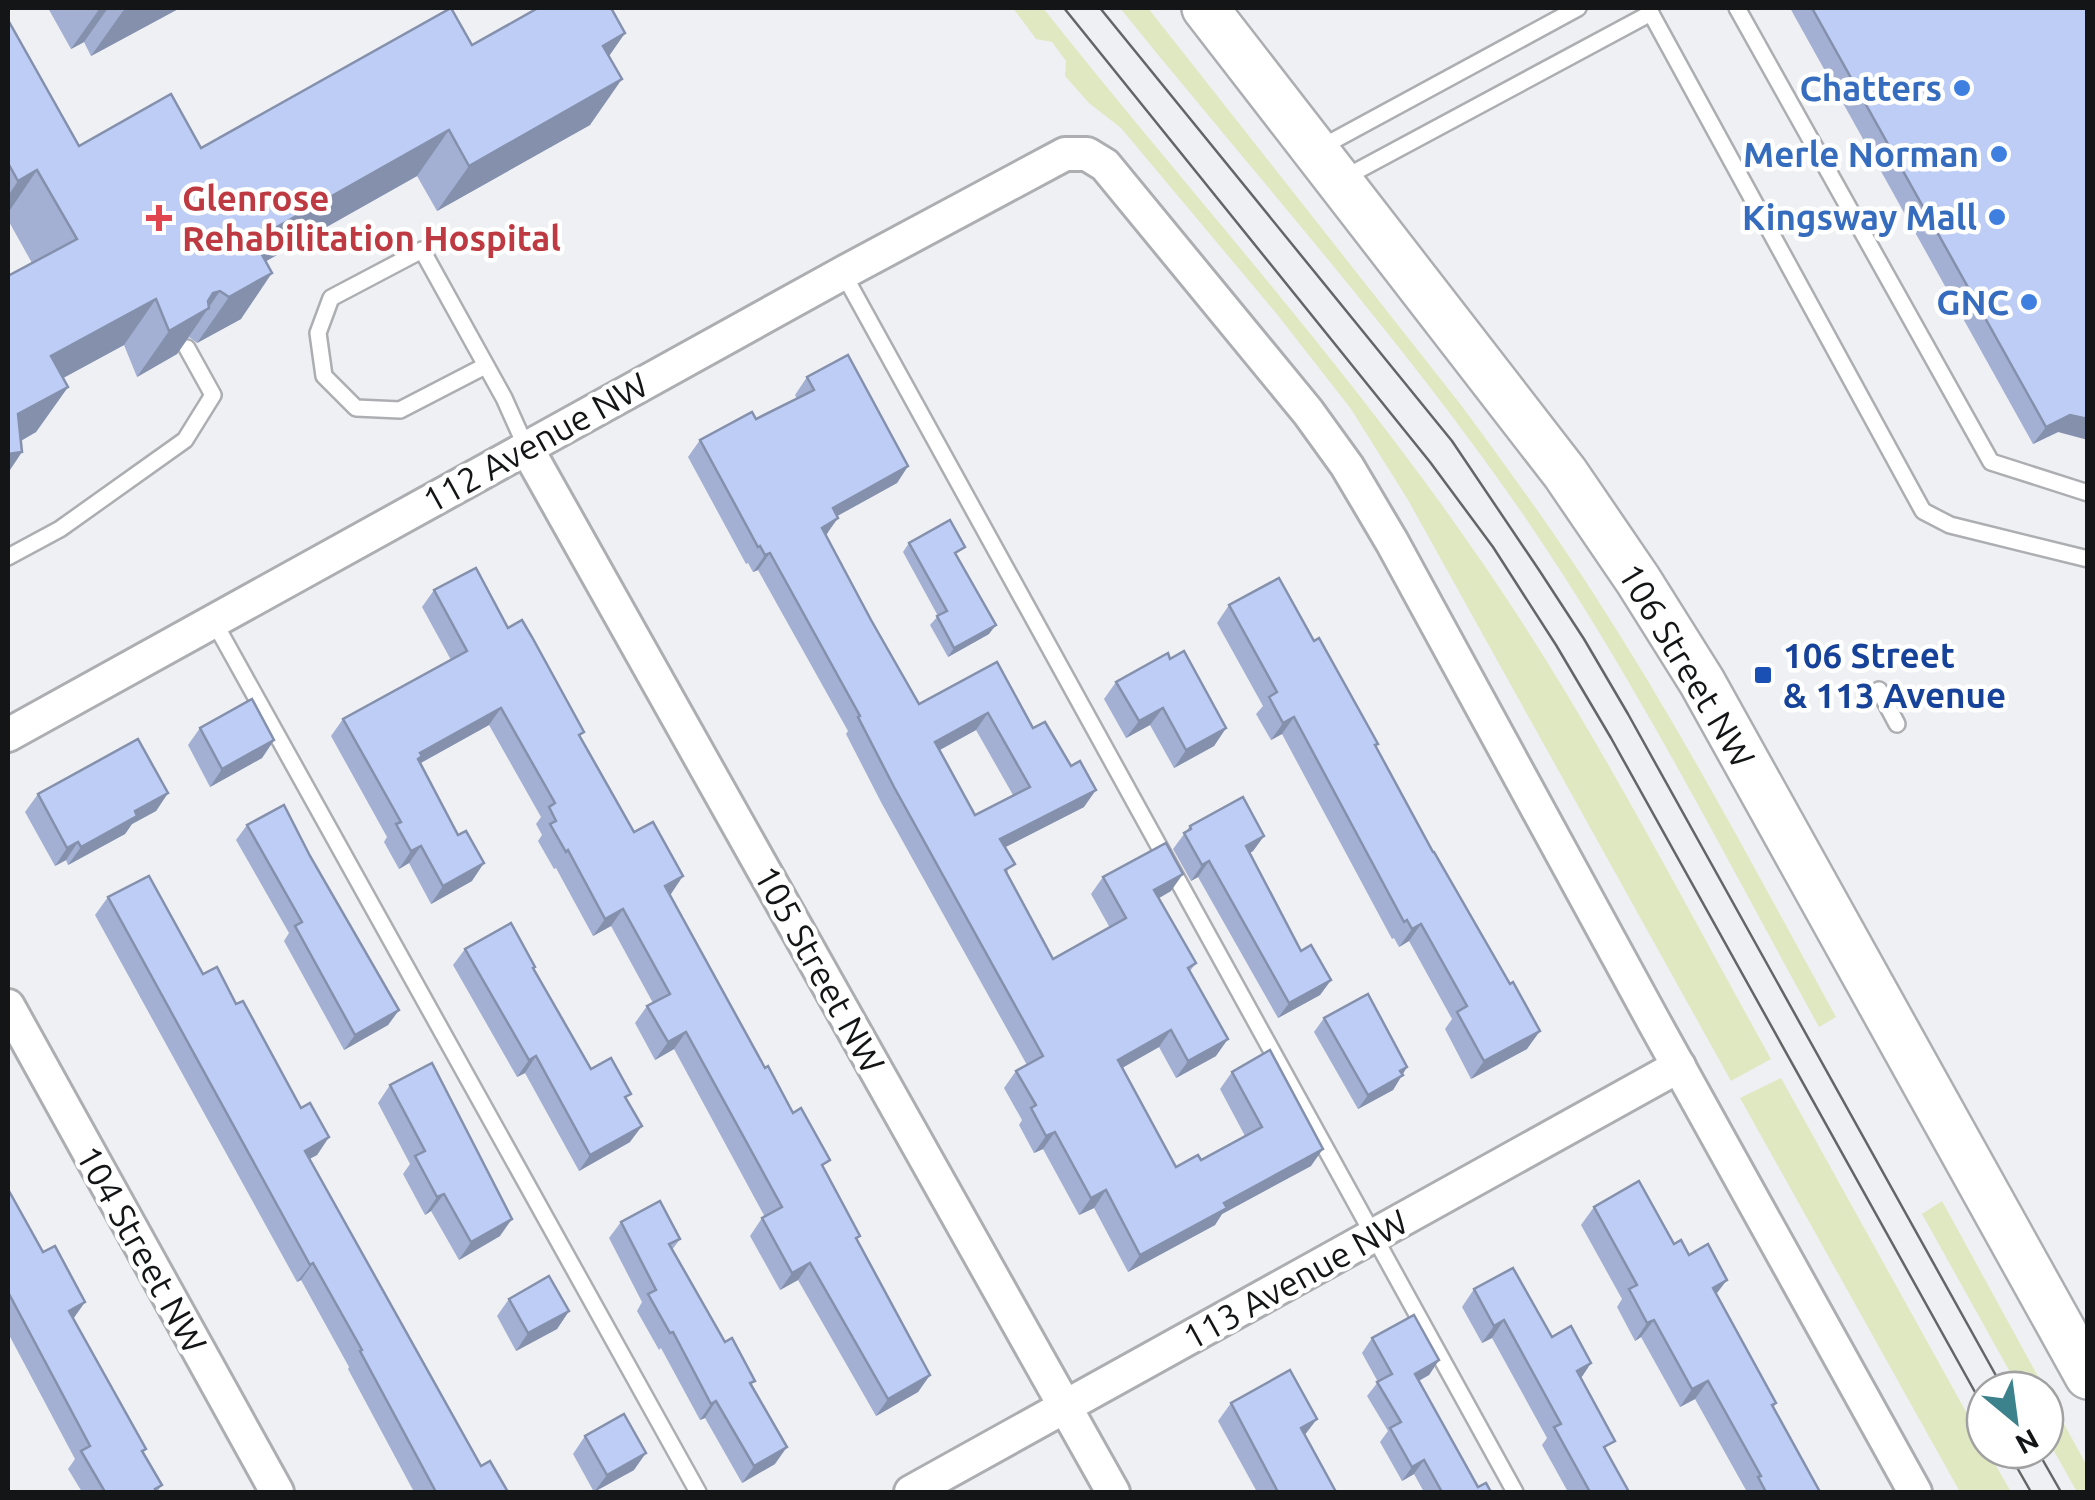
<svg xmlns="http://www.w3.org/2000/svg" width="2095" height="1500" viewBox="0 0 2095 1500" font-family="Ubuntu,sans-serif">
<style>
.green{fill:#dfe8c1}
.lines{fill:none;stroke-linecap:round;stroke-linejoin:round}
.lane-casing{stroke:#acaeb2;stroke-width:20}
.street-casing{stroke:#acaeb2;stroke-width:38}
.secondary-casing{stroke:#acaeb2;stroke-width:50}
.lane{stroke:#fff;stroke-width:15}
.street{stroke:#fff;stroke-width:32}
.secondary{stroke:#fff;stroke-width:45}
.tram{stroke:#636567;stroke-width:2.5}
.wall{fill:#a3b0d3;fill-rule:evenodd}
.shaded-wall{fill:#8490ac}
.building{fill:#bdcdf5;stroke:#8490ac;stroke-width:2.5;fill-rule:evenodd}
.shop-dot{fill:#3f7fe0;stroke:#fff;stroke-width:4}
.health-dot{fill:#e0444e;stroke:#fff;stroke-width:4}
.transit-dot{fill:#1a4fb4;stroke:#fff;stroke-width:4}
.labels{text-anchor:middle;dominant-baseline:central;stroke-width:9;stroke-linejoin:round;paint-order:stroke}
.shop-label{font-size:35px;font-weight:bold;fill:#366cbe;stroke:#fff;text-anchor:end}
.health-label{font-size:35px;font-weight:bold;fill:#be3a42;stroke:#fff;text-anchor:start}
.street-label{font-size:35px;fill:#141516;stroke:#fff}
.transit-label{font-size:35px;font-weight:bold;fill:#164399;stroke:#fff;text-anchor:start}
</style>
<rect width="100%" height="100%" fill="#eef0f4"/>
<!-- green -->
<g class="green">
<path d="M 1013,8 L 1043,8 C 1184,186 1338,355 1468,542 C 1583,705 1674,885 1771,1059 L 1731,1081 L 1408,500 L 1351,409 L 1276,313 L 1121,128 L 1089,103 L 1065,76 L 1066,61 L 1052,42 L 1036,39 Z"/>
<path d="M 1120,8 L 1148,8 L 1461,405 C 1508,469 1555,533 1597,599 C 1684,734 1759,877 1836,1017 L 1819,1027 C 1723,853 1633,674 1520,510 C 1398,334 1254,174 1120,8 Z"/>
<path d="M 1781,1078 L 1985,1446 L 1985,1450 L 1987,1450 L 2011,1492 L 1960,1492 L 1740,1098 Z"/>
<path d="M 1942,1201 L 2087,1466 L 2087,1492 L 2077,1492 L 2045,1435 L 2045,1390 L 2020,1390 L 1922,1214 Z"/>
</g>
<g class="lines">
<!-- lane casing -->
<g class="lane-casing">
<g id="lane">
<path d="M 1648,8 L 1923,511 L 1950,525 L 2088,559"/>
<path d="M 1737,8 L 1991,462 L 2088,493"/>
<path d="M 1318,149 L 1578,8"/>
<path d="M 1342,179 L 1651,13"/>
<path d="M 843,273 L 1515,1492"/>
<path d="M 485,366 L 400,410 L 356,408 L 324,376 L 318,333 L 331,298 L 422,250 L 504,398 L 526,447"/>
<path d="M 8,557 L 60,529 L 185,440 L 213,395 L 187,348"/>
<path d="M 213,620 L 698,1492"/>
<path d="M 1879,690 L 1897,724"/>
</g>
</g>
<!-- street casing -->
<g class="street-casing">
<g id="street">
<path d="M 526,447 L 1113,1492"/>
<path d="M 8,735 L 843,273 L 1065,154 L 1087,154 L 1105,165 L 1308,412 L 1347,466 L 1392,542 L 1654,1022 L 1915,1492"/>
<path d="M 8,1006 L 277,1492"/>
<path d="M 911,1492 L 1679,1066"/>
</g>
</g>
<!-- secondary casing -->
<g class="secondary-casing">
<path id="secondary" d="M 1205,8 L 1565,473 L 1638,580 L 1702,682 L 2088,1376"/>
</g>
<!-- lane -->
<use href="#lane" class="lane"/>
<!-- street -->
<use href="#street" class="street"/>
<!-- secondary -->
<use href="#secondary" class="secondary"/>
<!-- tram -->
<g class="tram">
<path d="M 1064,8 L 1430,462 L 1493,547 L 1556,645 L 1611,738 L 1985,1410"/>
<path d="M 1100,8 L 1452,441 L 1539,570 L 1584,639 L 1628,714 L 2004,1390"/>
<path d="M 2007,1450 L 2031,1492"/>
<path d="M 2037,1450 L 2061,1492"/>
</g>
</g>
<!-- wall -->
<g class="wall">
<path d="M 48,8 L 180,8 L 91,56 L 84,42 L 71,49 Z"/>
<path d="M 1790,8 L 2088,8 L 2058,432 L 2033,444 Z"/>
<path d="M 8,20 L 79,146 L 201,148 L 472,45 L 625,33 L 609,56 L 590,125 L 437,211 L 417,176 L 266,261 L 241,319 L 197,343 L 189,337 L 177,354 L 137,377 L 124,345 L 63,378 L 68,387 L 36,432 L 21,441 L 8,473 L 32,263 L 8,220 Z"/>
<path d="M 807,377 L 908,466 L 897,483 L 837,516 L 826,536 L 871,620 L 919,704 L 997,662 L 1033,728 L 1084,807 L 1005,847 L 1008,874 L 1053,959 L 1110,928 L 1091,894 L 1103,877 L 1171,891 L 1159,898 L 1196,963 L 1190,971 L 1216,1056 L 1176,1078 L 1159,1047 L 1122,1068 L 1176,1167 L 1201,1160 L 1245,1136 L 1220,1089 L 1232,1072 L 1311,1166 L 1222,1214 L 1215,1225 L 1128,1272 L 1094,1208 L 1079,1215 L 1043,1149 L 1034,1153 L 1019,1125 L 1022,1120 L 1004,1088 L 1016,1071 L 1027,1065 L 882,804 L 846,734 L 848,731 L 758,570 L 753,572 L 748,563 L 746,564 L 688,457 L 700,440 L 756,419 L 797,399 L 795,395 ZM 976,730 L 1013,795 L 975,815 L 940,750 Z"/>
<path d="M 909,543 L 958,557 L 989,634 L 948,657 L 930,625 L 938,616 L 903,552 Z"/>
<path d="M 434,590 L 508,628 L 581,737 L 670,894 L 765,1068 L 793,1113 L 860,1236 L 857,1240 L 930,1375 L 918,1392 L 876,1416 L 798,1280 L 780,1290 L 750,1236 L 762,1218 L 765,1217 L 674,1049 L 655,1060 L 635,1023 L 647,1006 L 653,1003 L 611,926 L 593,936 L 556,868 L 554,869 L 538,841 L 542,835 L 536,824 L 541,817 L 489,725 L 421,763 L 472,881 L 431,904 L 409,863 L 399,869 L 384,842 L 387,837 L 331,736 L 343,719 L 451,660 L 422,607 Z"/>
<path d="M 1229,605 L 1314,641 L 1378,744 L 1376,747 L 1527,1049 L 1471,1079 L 1445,1029 L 1452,1019 L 1409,941 L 1399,947 L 1394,938 L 1392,939 L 1282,734 L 1271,740 L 1256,714 L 1263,706 L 1217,623 Z"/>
<path d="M 1170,659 L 1226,728 L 1214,746 L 1174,768 L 1150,725 L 1126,738 L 1104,699 L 1116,682 Z"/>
<path d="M 200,728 L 274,740 L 262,758 L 210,787 L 188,745 Z"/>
<path d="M 168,793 L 156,811 L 132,824 L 125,834 L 68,865 L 66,860 L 55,866 L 25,812 L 38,794 Z"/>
<path d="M 247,825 L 310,856 L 399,1010 L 388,1025 L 344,1050 L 284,941 L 289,933 L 236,840 Z"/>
<path d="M 1190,826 L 1264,836 L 1253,851 L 1250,853 L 1301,951 L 1331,980 L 1320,995 L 1278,1018 L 1198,877 L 1191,881 L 1173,849 Z"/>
<path d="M 108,897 L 203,974 L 236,1004 L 301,1108 L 329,1137 L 317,1155 L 309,1159 L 481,1466 L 508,1492 L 414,1492 L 348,1369 L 349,1367 L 301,1280 L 297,1282 L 95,915 Z"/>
<path d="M 465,949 L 533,969 L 591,1069 L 627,1100 L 630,1142 L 579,1171 L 525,1073 L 517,1077 L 453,965 Z"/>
<path d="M 1324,1018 L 1407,1067 L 1393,1090 L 1358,1109 L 1314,1032 Z"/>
<path d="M 390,1085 L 500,1236 L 459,1260 L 431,1211 L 425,1215 L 403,1174 L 410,1164 L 378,1103 Z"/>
<path d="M 8,1192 L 43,1252 L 85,1302 L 73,1319 L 146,1449 L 143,1453 L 162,1485 L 157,1492 L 82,1492 L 68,1469 L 75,1459 L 8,1333 Z"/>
<path d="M 1594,1207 L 1674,1244 L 1689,1255 L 1716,1294 L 1776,1403 L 1774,1407 L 1820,1492 L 1747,1492 L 1695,1399 L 1680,1407 L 1641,1337 L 1635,1341 L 1617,1307 L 1622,1299 L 1581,1225 Z"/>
<path d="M 621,1222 L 680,1239 L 672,1250 L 751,1386 L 775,1464 L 742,1483 L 705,1418 L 700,1420 L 661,1348 L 659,1350 L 637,1311 L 642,1302 L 609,1238 Z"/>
<path d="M 1474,1289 L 1552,1337 L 1591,1363 L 1581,1378 L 1607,1453 L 1629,1492 L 1568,1492 L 1542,1445 L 1547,1438 L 1492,1338 L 1482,1343 L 1462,1307 Z"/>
<path d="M 509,1299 L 569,1311 L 557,1329 L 516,1351 L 497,1316 Z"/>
<path d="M 1372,1338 L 1439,1360 L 1429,1375 L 1419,1381 L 1478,1487 L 1491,1492 L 1424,1492 L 1414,1474 L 1402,1481 L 1380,1442 L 1388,1431 L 1367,1396 L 1378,1382 L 1362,1353 Z"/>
<path d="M 1231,1403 L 1305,1436 L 1336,1492 L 1257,1492 L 1218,1421 Z"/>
<path d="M 585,1436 L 634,1470 L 594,1492 L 573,1454 Z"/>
</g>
<!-- shaded-wall -->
<g class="shaded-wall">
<path d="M 100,8 L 108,8 L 84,42 L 71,49 Z"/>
<path d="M 129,8 L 180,8 L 91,56 L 123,11 Z"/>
<path d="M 625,33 L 593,79 L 603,46 Z"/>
<path d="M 622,79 L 590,125 L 437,211 L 469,166 Z"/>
<path d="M 449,130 L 417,176 L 222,286 L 254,240 Z"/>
<path d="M 37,170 L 8,213 L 8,196 L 18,181 Z"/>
<path d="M 272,273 L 241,319 L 197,343 L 229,297 Z"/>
<path d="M 220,291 L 177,354 L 137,377 L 169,331 L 213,293 Z"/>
<path d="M 156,299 L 124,345 L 19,402 L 51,356 Z"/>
<path d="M 68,387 L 36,432 L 8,448 L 18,414 Z"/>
<path d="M 2070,415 L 2088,419 L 2088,440 L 2058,432 L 2033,444 L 2046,427 Z"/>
<path d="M 22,452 L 8,473 L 8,454 Z"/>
<path d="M 908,466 L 897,483 L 821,525 L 833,508 Z"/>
<path d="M 838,518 L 826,535 L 822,528 Z"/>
<path d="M 770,553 L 758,570 L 753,572 L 765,555 Z"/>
<path d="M 996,625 L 989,634 L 948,657 L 954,648 Z"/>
<path d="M 501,708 L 489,725 L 415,766 L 420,753 Z"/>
<path d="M 1163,708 L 1150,725 L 1126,738 L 1139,721 Z"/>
<path d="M 988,713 L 976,730 L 923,759 L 935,742 Z"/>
<path d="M 1294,717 L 1282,734 L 1271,740 L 1283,723 Z"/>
<path d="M 1226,728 L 1214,746 L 1174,768 L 1186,750 Z"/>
<path d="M 274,740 L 262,758 L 210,787 L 222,769 Z"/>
<path d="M 1096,790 L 1084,807 L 988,856 L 1000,839 Z"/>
<path d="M 168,793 L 156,811 L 132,824 L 125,834 L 68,865 L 81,847 L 135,811 Z"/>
<path d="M 1264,836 L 1253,851 L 1235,861 L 1246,846 Z"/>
<path d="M 78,842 L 66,860 L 55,866 L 67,848 Z"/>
<path d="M 421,846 L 409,863 L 399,869 L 411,851 Z"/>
<path d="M 1209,861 L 1198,877 L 1191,881 L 1202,865 Z"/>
<path d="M 484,863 L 472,881 L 431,904 L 443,886 Z"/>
<path d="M 1183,874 L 1171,891 L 1142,908 L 1154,890 Z"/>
<path d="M 683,876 L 671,894 L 653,903 L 665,886 Z"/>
<path d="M 623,909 L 611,926 L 593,936 L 605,919 Z"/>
<path d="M 1421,924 L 1409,941 L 1399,947 L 1412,929 Z"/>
<path d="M 1331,980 L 1320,995 L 1278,1018 L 1289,1003 Z"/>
<path d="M 399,1010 L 388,1025 L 344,1050 L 355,1035 Z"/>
<path d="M 1171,1030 L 1159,1047 L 1106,1077 L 1118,1060 Z"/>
<path d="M 1540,1031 L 1527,1049 L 1471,1079 L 1484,1061 Z"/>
<path d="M 686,1032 L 674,1049 L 655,1060 L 668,1042 Z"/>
<path d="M 1228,1039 L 1216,1056 L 1176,1078 L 1188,1061 Z"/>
<path d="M 536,1056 L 525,1073 L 517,1077 L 529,1060 Z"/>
<path d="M 1407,1067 L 1393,1090 L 1358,1109 L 1368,1095 Z"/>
<path d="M 642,1126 L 630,1142 L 579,1171 L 590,1155 Z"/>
<path d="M 1055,1132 L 1043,1149 L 1034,1153 L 1046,1136 Z"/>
<path d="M 329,1137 L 317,1155 L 292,1168 L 305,1151 Z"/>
<path d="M 1323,1149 L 1311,1166 L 1222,1214 L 1215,1225 L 1128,1272 L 1140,1255 L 1224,1203 Z"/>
<path d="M 1106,1190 L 1094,1208 L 1079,1215 L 1091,1198 Z"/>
<path d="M 444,1194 L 431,1211 L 425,1215 L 437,1197 Z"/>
<path d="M 512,1219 L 500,1236 L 459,1260 L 471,1242 Z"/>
<path d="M 313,1263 L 301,1280 L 297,1282 L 310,1265 Z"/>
<path d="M 810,1263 L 798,1280 L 780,1290 L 792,1273 Z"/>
<path d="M 1727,1280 L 1714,1297 L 1713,1288 Z"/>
<path d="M 85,1302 L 73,1319 L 69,1311 Z"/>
<path d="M 569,1311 L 557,1329 L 516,1351 L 528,1333 Z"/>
<path d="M 1504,1320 L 1492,1338 L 1482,1343 L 1494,1326 Z"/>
<path d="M 1654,1320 L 1641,1337 L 1635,1341 L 1647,1323 Z"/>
<path d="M 1439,1360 L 1429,1375 L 1405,1388 L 1415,1374 Z"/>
<path d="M 1591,1363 L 1579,1381 L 1577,1371 Z"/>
<path d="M 930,1375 L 918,1392 L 876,1416 L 888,1399 Z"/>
<path d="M 1708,1381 L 1695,1399 L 1680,1407 L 1692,1389 Z"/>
<path d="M 716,1401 L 705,1418 L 700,1420 L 711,1404 Z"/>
<path d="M 1317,1419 L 1304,1436 L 1301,1428 Z"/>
<path d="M 787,1447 L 775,1464 L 742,1483 L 754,1466 Z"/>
<path d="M 646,1453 L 634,1470 L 594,1492 L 607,1475 Z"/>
<path d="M 1424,1460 L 1414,1474 L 1402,1481 L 1412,1467 Z"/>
</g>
<!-- building -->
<g class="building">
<path d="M 451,8 L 472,45 L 538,8 L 611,8 L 625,33 L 603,46 L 622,79 L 469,166 L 449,130 L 254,240 L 272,273 L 229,297 L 220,291 L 213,293 L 208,301 L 209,308 L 169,331 L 156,299 L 51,356 L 68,387 L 18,414 L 22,452 L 8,454 L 8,276 L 77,239 L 37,170 L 18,181 L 8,163 L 8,20 L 79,146 L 171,94 L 201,148 Z"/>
<path d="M 1812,8 L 2088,8 L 2088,419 L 2070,415 L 2046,427 Z"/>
<path d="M 848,355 L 908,466 L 833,508 L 838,518 L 822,528 L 871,620 L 919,704 L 997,662 L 1033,728 L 1045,722 L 1071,766 L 1080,761 L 1096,790 L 1000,839 L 1015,864 L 1005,870 L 1053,959 L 1126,918 L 1103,877 L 1166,843 L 1183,874 L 1154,890 L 1196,963 L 1188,968 L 1228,1039 L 1188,1061 L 1171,1030 L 1118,1060 L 1176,1167 L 1198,1155 L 1201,1160 L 1262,1127 L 1232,1072 L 1270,1050 L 1323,1149 L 1224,1203 L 1227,1208 L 1140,1255 L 1106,1190 L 1091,1198 L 1055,1132 L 1046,1136 L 1031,1108 L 1036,1105 L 1016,1071 L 1043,1056 L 894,787 L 858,717 L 860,716 L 770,553 L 765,555 L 760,546 L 758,547 L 700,440 L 752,412 L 756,419 L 814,390 L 807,377 ZM 988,713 L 1030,787 L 975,815 L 935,742 Z"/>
<path d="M 950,520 L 965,547 L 955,553 L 996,625 L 954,648 L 937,616 L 947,611 L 909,543 Z"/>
<path d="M 476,568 L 508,628 L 522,620 L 532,637 L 584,732 L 579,735 L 634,832 L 653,822 L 683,876 L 665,886 L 765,1068 L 768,1066 L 793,1113 L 801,1108 L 830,1160 L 822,1165 L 860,1236 L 856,1238 L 930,1375 L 888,1399 L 810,1263 L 792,1273 L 762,1218 L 782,1207 L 686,1032 L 668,1042 L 647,1006 L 670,994 L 623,909 L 605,919 L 568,850 L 566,852 L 550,824 L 556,821 L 549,807 L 555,803 L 501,708 L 420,753 L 422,756 L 418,759 L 458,835 L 466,831 L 484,863 L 443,886 L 421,846 L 411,851 L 396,824 L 401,822 L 343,719 L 467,651 L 434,590 Z"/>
<path d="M 1279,578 L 1314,641 L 1319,638 L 1378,744 L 1375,745 L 1433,852 L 1434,852 L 1510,984 L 1513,982 L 1540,1031 L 1484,1061 L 1457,1012 L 1467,1006 L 1421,924 L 1412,929 L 1407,920 L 1404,922 L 1294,717 L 1283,723 L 1269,697 L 1277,692 L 1229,605 Z"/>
<path d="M 1184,651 L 1226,728 L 1186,750 L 1163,708 L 1139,721 L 1116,682 L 1168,653 L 1170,659 Z"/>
<path d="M 252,699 L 274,740 L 222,769 L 200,728 Z"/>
<path d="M 138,739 L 168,793 L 135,811 L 137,816 L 81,847 L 78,842 L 67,848 L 38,794 Z"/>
<path d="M 1243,797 L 1264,836 L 1246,846 L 1301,951 L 1311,945 L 1331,980 L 1289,1003 L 1209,861 L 1202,865 L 1184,833 L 1191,829 L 1190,826 Z"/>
<path d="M 284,805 L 310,856 L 399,1010 L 355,1035 L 295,926 L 302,922 L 247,825 Z"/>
<path d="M 149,876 L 203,974 L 217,967 L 236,1004 L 243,1001 L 301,1108 L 310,1103 L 329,1137 L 305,1151 L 481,1466 L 490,1461 L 508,1492 L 436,1492 L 360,1351 L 362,1350 L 313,1263 L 310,1265 L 108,897 Z"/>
<path d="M 511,923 L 535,967 L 533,968 L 591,1069 L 611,1058 L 631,1094 L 625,1097 L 642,1126 L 590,1155 L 536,1056 L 529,1060 L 465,949 Z"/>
<path d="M 1368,994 L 1407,1067 L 1400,1071 L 1403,1075 L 1368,1095 L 1324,1018 Z"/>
<path d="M 432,1063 L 512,1219 L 471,1242 L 444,1194 L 437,1197 L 415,1156 L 425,1151 L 390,1085 Z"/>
<path d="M 1639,1181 L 1674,1244 L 1681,1240 L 1689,1255 L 1708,1244 L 1727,1280 L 1713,1288 L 1776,1403 L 1772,1405 L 1820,1492 L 1766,1492 L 1758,1477 L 1761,1476 L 1708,1381 L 1692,1389 L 1654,1320 L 1647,1323 L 1629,1289 L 1637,1285 L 1594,1207 Z"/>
<path d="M 9,1191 L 43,1252 L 55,1246 L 85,1302 L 69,1311 L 146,1449 L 142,1451 L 162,1485 L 155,1489 L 157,1492 L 105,1492 L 81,1451 L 90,1446 L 8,1292 L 8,1192 Z"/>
<path d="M 660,1201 L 680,1239 L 669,1244 L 725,1342 L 732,1338 L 755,1381 L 750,1383 L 787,1447 L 754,1466 L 716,1401 L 711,1404 L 673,1332 L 670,1333 L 648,1294 L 656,1290 L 621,1222 Z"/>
<path d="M 1513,1268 L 1552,1337 L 1571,1326 L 1591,1363 L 1577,1371 L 1615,1441 L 1604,1447 L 1629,1492 L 1590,1492 L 1554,1427 L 1561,1424 L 1504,1320 L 1494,1326 L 1474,1289 Z"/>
<path d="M 549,1276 L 569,1311 L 528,1333 L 509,1299 Z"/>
<path d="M 1414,1315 L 1439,1360 L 1415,1374 L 1478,1487 L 1486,1483 L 1491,1492 L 1442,1492 L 1424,1460 L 1412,1467 L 1390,1428 L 1401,1422 L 1377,1382 L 1392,1374 L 1372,1338 Z"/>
<path d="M 1290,1370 L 1317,1419 L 1301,1428 L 1336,1492 L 1278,1492 L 1231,1403 Z"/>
<path d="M 624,1414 L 646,1453 L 607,1475 L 585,1436 Z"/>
</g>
<!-- markers -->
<g class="shop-dot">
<circle cx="1962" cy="88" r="10"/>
<circle cx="1999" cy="154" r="10"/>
<circle cx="1997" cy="217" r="10"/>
<circle cx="2029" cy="302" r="10"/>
</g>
<path class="health-dot" d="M154 203h10v10h10v10h-10v10h-10v-10h-10v-10h10z"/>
<rect class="transit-dot" x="1753" y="665" width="20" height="20" rx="5"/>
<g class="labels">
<!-- shop labels -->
<g class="shop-label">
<text x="1942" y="88">Chatters</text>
<text x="1979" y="154">Merle Norman</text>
<text x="1977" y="217">Kingsway Mall</text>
<text x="2009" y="302">GNC</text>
</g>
<!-- health labels -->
<g class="health-label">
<text x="182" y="198">Glenrose<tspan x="182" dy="40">Rehabilitation Hospital</tspan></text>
</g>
<!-- street labels -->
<g class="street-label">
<text transform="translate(535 442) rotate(-29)">112 Avenue NW</text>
<text transform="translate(1687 665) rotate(59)">106 Street NW</text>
<text transform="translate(820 969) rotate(61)">105 Street NW</text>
<text transform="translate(142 1249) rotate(61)">104 Street NW</text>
<text transform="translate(1295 1279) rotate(-29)">113 Avenue NW</text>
</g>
<!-- transit labels -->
<g class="transit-label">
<text x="1783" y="655">106 Street<tspan x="1783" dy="40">&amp; 113 Avenue</tspan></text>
</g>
</g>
<!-- border -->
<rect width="2095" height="1500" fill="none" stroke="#141516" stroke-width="20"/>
<!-- north arrow -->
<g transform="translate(2015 1420) rotate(151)"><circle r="48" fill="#ffffff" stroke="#a1a1a2" stroke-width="2.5"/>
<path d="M0-8L18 38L0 25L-18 38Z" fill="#3c828d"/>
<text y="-15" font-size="28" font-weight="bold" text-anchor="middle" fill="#141516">N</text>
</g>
</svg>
